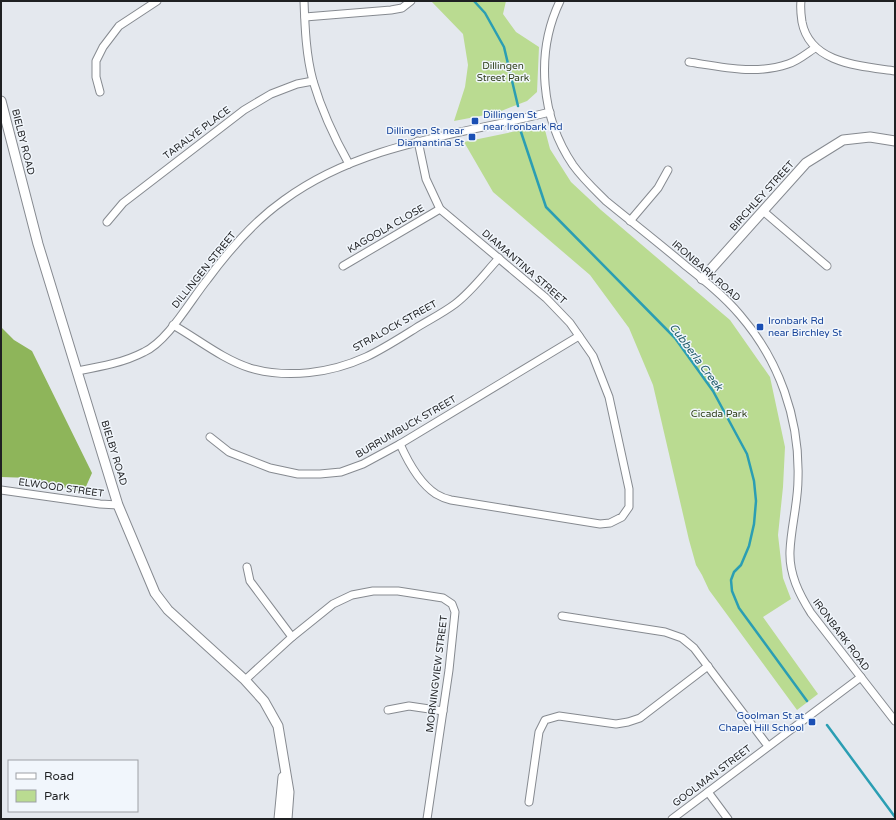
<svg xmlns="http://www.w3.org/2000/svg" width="896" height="820" viewBox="0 0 896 820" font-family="'Varela Round',sans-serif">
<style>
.green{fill:#badb91}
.forest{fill:#8eb55a}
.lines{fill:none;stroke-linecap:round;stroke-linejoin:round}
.stream{stroke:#2b9eb3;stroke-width:2.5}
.minor-casing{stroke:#868a90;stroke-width:9}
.tertiary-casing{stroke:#868a90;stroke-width:11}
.minor{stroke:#fff;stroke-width:7}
.tertiary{stroke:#fff;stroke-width:9}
.transit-dot{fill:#1a4fb4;stroke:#f1f6fc;stroke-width:1.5}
.labels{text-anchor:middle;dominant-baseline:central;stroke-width:3;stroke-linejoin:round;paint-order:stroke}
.park-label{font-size:10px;fill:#2f3f1a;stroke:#f1f6fc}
.transit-label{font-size:10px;fill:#164399;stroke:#f1f6fc;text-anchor:start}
.street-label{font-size:10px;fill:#1f2022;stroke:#f1f6fc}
.water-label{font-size:11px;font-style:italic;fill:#215c68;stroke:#f1f6fc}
</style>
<rect width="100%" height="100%" fill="#e4e8ee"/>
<!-- green -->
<g class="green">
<path d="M 431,1 L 506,1 L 503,14 L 516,32 L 539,47 L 537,92 L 527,101 L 496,113 L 454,121 L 465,87 L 468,65 L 463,34 Z"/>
<path d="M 541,126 L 545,130 L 550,149 L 571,182 L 601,210 L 730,320 L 770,377 L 785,447 L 783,487 L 778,535 L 783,578 L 791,599 L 763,617 L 818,694 L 797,710 L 709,590 L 702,575 L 696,565 L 689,540 L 653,385 L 629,328 L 590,275 L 493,192 L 464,142 Z"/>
</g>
<!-- forest -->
<path class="forest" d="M 1,327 L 14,340 L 32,351 L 92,473 L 84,491 L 76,491 L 31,478 L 1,477 Z"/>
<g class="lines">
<!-- stream -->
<g class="stream">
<path d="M 474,1 L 485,13 L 504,47 L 518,106"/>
<path d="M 521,132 L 546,207 L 675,338 L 713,391 L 747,454 L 754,481 L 756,501 L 754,524 L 749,546 L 741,565 L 734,572 L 731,580 L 732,591 L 739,608 L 807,701"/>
<path d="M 827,725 L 895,817"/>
</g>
<!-- minor casing -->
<g class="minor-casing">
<g id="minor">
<path d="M 304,1 C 305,28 306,55 313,81 C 321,108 335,139 349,164"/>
<path d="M 560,1 C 535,53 541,118 573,165 C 583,179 595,190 606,201 C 633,223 660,244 686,266 C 705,281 724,296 740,315 C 779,360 800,419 798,479 C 798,503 791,527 790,551 C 789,574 799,594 811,613 L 895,721"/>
<path d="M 801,1 C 800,9 801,15 802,22 C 810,64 861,66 895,71"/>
<path d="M 305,17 L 391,10 L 402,8 L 411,1"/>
<path d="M 689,62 C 722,67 756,75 788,64 C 798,61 807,53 815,48"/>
<path d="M 100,92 L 96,77 L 96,61 L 103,47 L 119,26 L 157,1"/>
<path d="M 763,211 L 827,266"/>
<path d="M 630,221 L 658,188 L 668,170"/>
<path d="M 107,222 L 123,203 L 244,110 L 271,94 L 297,84 L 313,81"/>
<path d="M 343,266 L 440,209"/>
<path d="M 173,325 C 198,339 222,359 250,368 C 288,379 331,373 366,357 C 383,349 400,338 416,328 C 429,320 443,313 455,304 C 472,291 485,273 499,258"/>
<path d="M 77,371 C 99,367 123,363 144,352 C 168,341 190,301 207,280 C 229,250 254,221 284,200 C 362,143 459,135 550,112"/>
<path d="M 210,437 L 229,452 L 270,468 L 298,474 L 320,474 L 341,472 L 363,464 L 400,444 L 579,336"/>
<path d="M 400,444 C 408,462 419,483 436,494 C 441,497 446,499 451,500 L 600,524 L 610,523 L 622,517 L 629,507 L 629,489 L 609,397 L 593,356 L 570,323 L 546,298 L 440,209 L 426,179 L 418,141"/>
<path d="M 1,490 L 100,504 L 118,505"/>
<path d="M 247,567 L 250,581 L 292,637"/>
<path d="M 562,616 L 665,632 L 682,638 L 694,648 L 768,746"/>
<path d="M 245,680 L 292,637 L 333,604 L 352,595 L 373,591 L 398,591 L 443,598 L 452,604 L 455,612 L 449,670 L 427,819"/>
<path d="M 388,710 L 409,706 L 443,711"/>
<path d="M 708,792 L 728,819"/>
<path d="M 529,802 L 539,732 L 545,720 L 559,716 L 616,724 L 628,722 L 640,718 L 708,666"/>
<path d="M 672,819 L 861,677"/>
</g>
</g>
<!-- tertiary casing -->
<g class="tertiary-casing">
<g id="tertiary">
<path d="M 1,101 L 38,244 L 118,505 L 155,593 L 168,610 L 245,680 L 264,701 L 278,726 L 289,792 L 287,819"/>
<path d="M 702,279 L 806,163 L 843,140 L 870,137 L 895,141"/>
<path d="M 279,819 L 283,777"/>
</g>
</g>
<!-- minor -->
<use href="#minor" class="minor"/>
<!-- tertiary -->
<use href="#tertiary" class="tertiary"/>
</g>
<!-- markers -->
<g class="transit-dot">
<rect x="471" y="117" width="8" height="8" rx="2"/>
<rect x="468" y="133" width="8" height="8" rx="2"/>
<rect x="756" y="323" width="8" height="8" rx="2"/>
<rect x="808" y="718" width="8" height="8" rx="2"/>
</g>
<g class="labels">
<!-- park labels -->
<g class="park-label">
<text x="503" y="66">Dillingen<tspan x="503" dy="12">Street Park</tspan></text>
<text x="719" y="414">Cicada Park</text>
</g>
<!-- transit labels -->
<g class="transit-label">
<text x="483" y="115">Dillingen St<tspan x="483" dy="12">near Ironbark Rd</tspan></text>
<text x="464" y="131" text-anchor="end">Dillingen St near<tspan x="464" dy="12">Diamantina St</tspan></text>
<text x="768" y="321">Ironbark Rd<tspan x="768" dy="12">near Birchley St</tspan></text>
<text x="804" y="716" text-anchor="end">Goolman St at<tspan x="804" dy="12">Chapel Hill School</tspan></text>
</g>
<!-- street labels -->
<g class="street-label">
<text transform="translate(197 133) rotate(-37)">TARALYE PLACE</text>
<text transform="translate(23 142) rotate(76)">BIELBY ROAD</text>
<text transform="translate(762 196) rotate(-48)">BIRCHLEY STREET</text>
<text transform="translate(386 229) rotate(-30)">KAGOOLA CLOSE</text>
<text transform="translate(524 267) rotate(41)">DIAMANTINA STREET</text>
<text transform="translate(204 270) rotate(-51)">DILLINGEN STREET</text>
<text transform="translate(706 271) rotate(41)">IRONBARK ROAD</text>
<text transform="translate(395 326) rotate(-29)">STRALOCK STREET</text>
<text transform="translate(406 427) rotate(-30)">BURRUMBUCK STREET</text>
<text transform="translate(114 453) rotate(73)">BIELBY ROAD</text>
<text transform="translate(61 488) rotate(8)">ELWOOD STREET</text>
<text transform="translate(841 635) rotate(53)">IRONBARK ROAD</text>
<text transform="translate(437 674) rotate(-83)">MORNINGVIEW STREET</text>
<text transform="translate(712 776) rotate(-37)">GOOLMAN STREET</text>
</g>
<!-- water labels -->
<g class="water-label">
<text transform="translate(696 357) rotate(53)">Cubberla Creek</text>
</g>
</g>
<!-- border -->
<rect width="896" height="820" fill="none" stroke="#1f2022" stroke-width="4"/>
<!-- legend -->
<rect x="8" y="760" width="130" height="52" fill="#f1f6fc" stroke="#9da0a5"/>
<rect x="16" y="773" width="20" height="6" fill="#ffffff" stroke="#9da0a5"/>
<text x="44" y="780" font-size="12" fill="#1f2022">Road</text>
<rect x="16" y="790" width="20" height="12" fill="#badb91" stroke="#9da0a5"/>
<text x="44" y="800" font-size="12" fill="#1f2022">Park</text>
</svg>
